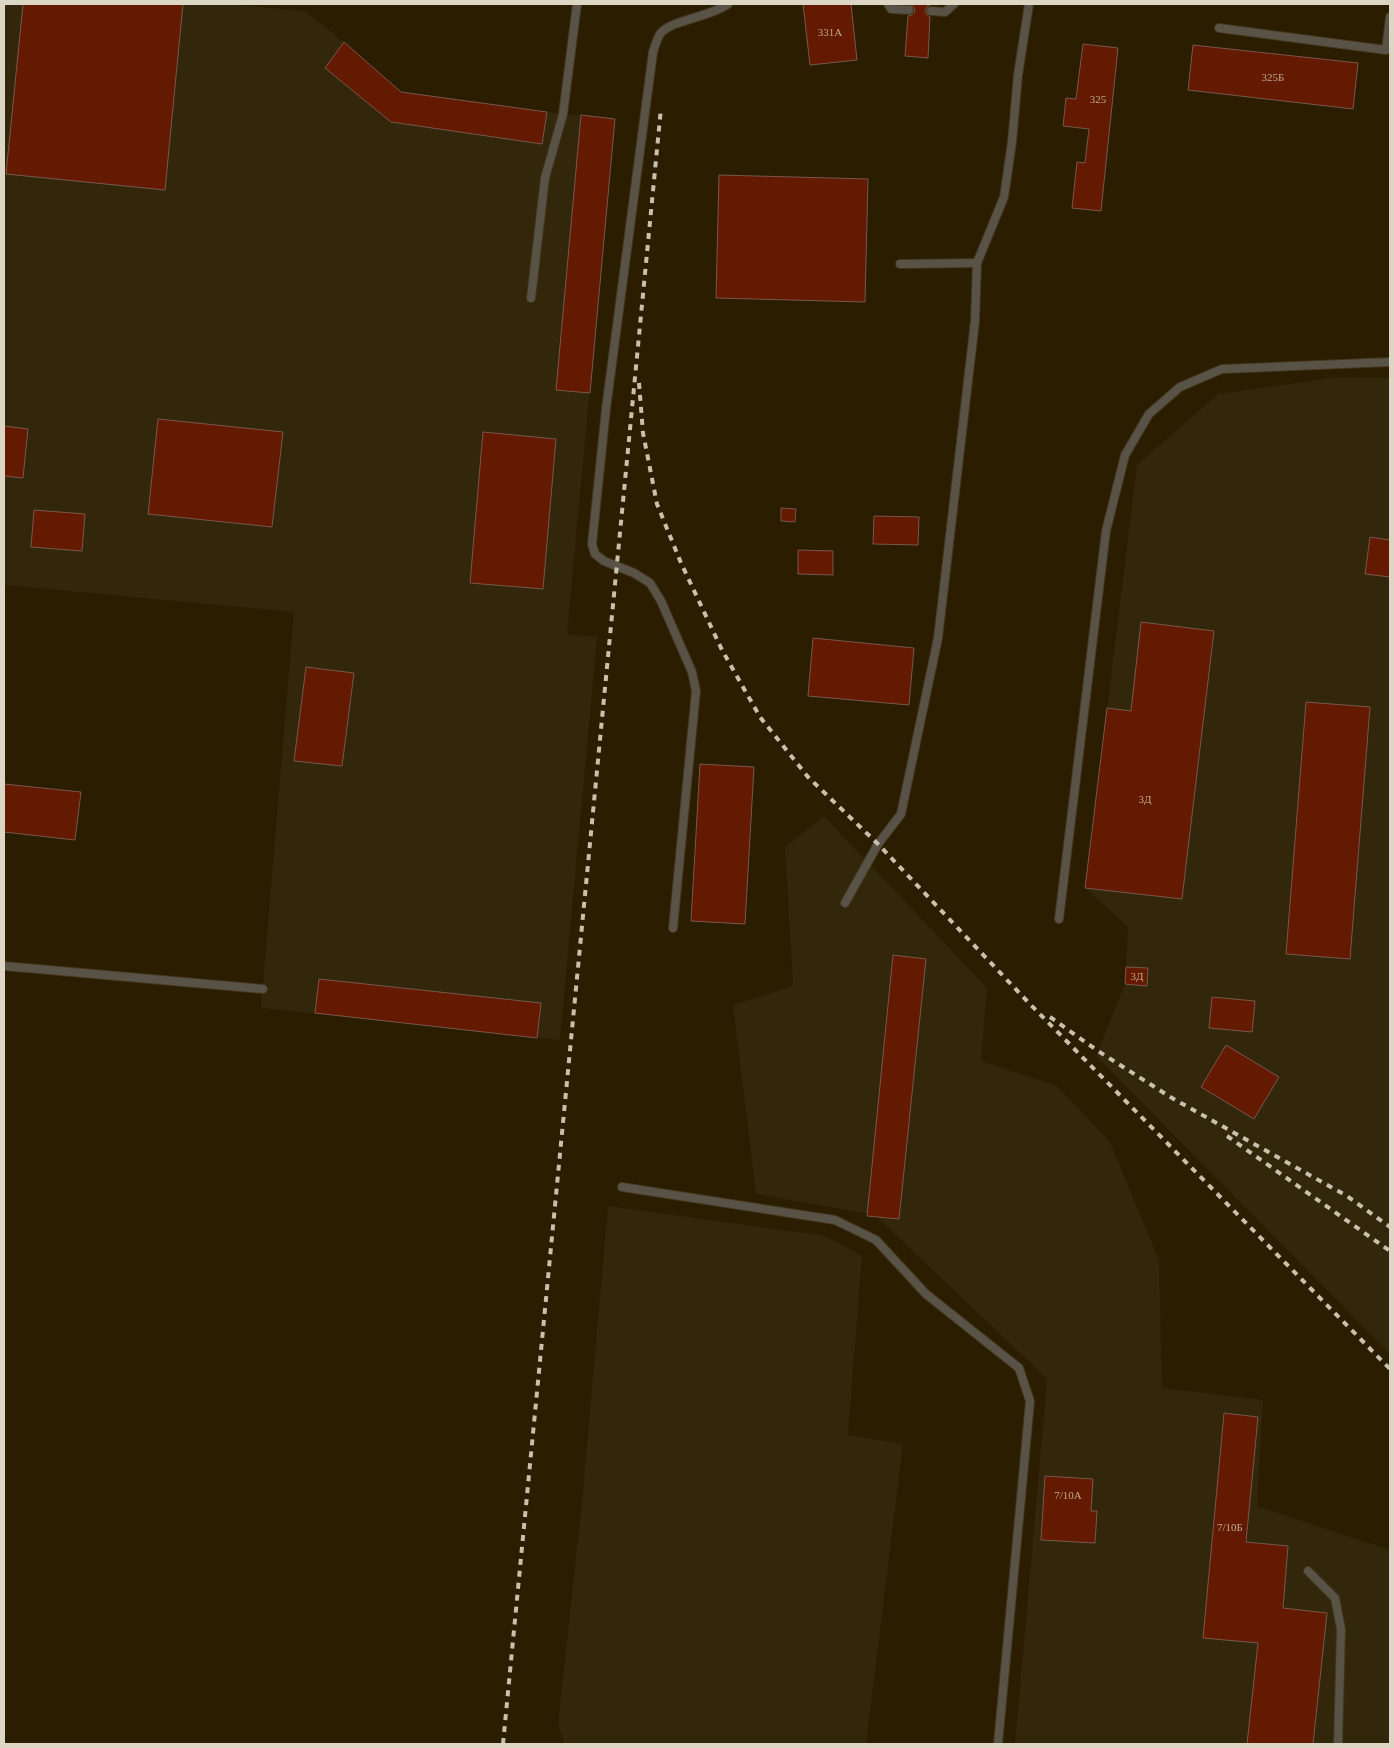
<svg xmlns="http://www.w3.org/2000/svg" width="1394" height="1748" viewBox="0 0 1394 1748" font-family="'Times New Roman',serif">
<style>
.built{fill:#32270a}
.building{fill:#631a00;stroke:#79574d}
.lines{fill:none;stroke-linecap:round;stroke-linejoin:round}
.lane-casing{stroke:#43371c;stroke-width:10}
.lane{stroke:#595246;stroke-width:8}
.rail{stroke:#c9c1ae;stroke-width:4;stroke-dasharray:6 6;stroke-linecap:butt}
.labels{text-anchor:middle;dominant-baseline:central;stroke-width:4;stroke-linejoin:round;paint-order:stroke}
.number-label{font-size:11px;fill:#bfa794}
</style>
<rect width="100%" height="100%" fill="#2a1d00"/>
<!-- built -->
<g class="built">
<path d="M 4,4 L 227,4 L 305,11 L 344,42 L 401,92 L 547,112 L 615,119 L 567,634 L 597,637 L 560,1040 L 261,1008 L 294,612 L 4,585 Z"/>
<path d="M 1333,378 L 1390,378 L 1390,1354 L 1096,1056 L 1125,984 L 1128,927 L 1085,888 L 1137,465 L 1218,394 Z"/>
<path d="M 824,816 L 987,988 L 981,1061 L 1057,1086 L 1110,1142 L 1159,1260 L 1162,1388 L 1263,1400 L 1257,1506 L 1390,1550 L 1390,1744 L 1015,1744 L 1047,1379 L 875,1215 L 756,1194 L 733,1005 L 793,986 L 785,847 Z"/>
<path d="M 608,1206 L 826,1236 L 862,1256 L 848,1435 L 903,1444 L 866,1744 L 565,1744 L 558,1724 L 582,1501 Z"/>
</g>
<!-- building -->
<g class="building">
<path d="M 23,4 L 183,4 L 165,190 L 6,174 Z"/>
<path d="M 803,4 L 851,4 L 857,60 L 810,65 Z"/>
<path d="M 909,4 L 931,4 L 927,7 L 925,11 L 927,15 L 930,17 L 928,58 L 905,56 L 908,16 L 912,15 L 915,11 L 914,7 Z"/>
<path d="M 344,42 L 401,92 L 547,112 L 542,144 L 391,122 L 325,68 Z"/>
<path d="M 1083,44 L 1118,48 L 1101,211 L 1072,208 L 1077,162 L 1085,163 L 1089,129 L 1063,126 L 1066,98 L 1076,99 Z"/>
<path d="M 1193,45 L 1358,63 L 1353,109 L 1188,90 Z"/>
<path d="M 581,115 L 615,119 L 590,393 L 556,390 Z"/>
<path d="M 719,175 L 868,179 L 865,302 L 716,298 Z"/>
<path d="M 158,419 L 283,432 L 272,527 L 148,514 Z"/>
<path d="M 4,426 L 28,429 L 23,478 L 4,476 Z"/>
<path d="M 483,432 L 556,439 L 543,589 L 470,583 Z"/>
<path d="M 781,508 L 796,509 L 795,522 L 781,521 Z"/>
<path d="M 34,510 L 85,514 L 82,551 L 31,547 Z"/>
<path d="M 874,516 L 919,517 L 918,545 L 873,544 Z"/>
<path d="M 1370,537 L 1390,540 L 1390,577 L 1365,574 Z"/>
<path d="M 798,550 L 833,551 L 833,575 L 798,574 Z"/>
<path d="M 1141,622 L 1214,631 L 1182,899 L 1085,888 L 1107,708 L 1131,711 Z"/>
<path d="M 813,638 L 914,648 L 909,705 L 808,696 Z"/>
<path d="M 306,667 L 354,673 L 342,766 L 294,761 Z"/>
<path d="M 1306,702 L 1370,707 L 1350,959 L 1286,954 Z"/>
<path d="M 700,764 L 754,767 L 745,924 L 691,921 Z"/>
<path d="M 4,784 L 81,792 L 75,840 L 4,832 Z"/>
<path d="M 893,955 L 926,959 L 899,1219 L 867,1216 Z"/>
<path d="M 1126,967 L 1148,968 L 1147,986 L 1125,984 Z"/>
<path d="M 319,979 L 541,1003 L 537,1038 L 315,1013 Z"/>
<path d="M 1212,997 L 1255,1001 L 1252,1032 L 1209,1028 Z"/>
<path d="M 1226,1045 L 1279,1077 L 1254,1119 L 1201,1087 Z"/>
<path d="M 1224,1413 L 1258,1417 L 1246,1542 L 1288,1546 L 1283,1608 L 1327,1613 L 1313,1744 L 1247,1744 L 1258,1643 L 1203,1638 Z"/>
<path d="M 1045,1476 L 1093,1479 L 1091,1511 L 1097,1511 L 1095,1543 L 1041,1540 Z"/>
</g>
<g class="lines">
<!-- lane casing -->
<g class="lane-casing">
<g id="lane">
<path d="M 888,4 L 891,9 L 909,10"/>
<path d="M 931,11 L 945,12 L 954,4"/>
<path d="M 1219,28 L 1386,50 L 1390,17"/>
<path d="M 900,264 L 977,263"/>
<path d="M 531,298 L 545,178 L 563,114 L 577,4"/>
<path d="M 845,903 L 878,844 L 901,814 L 938,638 L 975,321 L 977,263 L 1004,197 L 1012,142 L 1018,75 L 1029,4"/>
<path d="M 1059,919 L 1106,531 L 1125,455 L 1149,414 L 1180,387 L 1222,369 L 1390,362"/>
<path d="M 673,928 L 696,691 L 692,672 L 661,601 L 650,583 L 634,573 L 604,561 L 595,554 L 592,544 L 606,409 L 653,52 C 655,46 657,39 660,34 C 670,20 711,17 728,4"/>
<path d="M 4,966 L 263,989"/>
<path d="M 622,1187 L 835,1220 L 876,1240 L 926,1294 L 1019,1368 L 1030,1401 L 998,1744"/>
<path d="M 1308,1571 L 1335,1598 L 1341,1629 L 1338,1744"/>
</g>
</g>
<!-- lane -->
<use href="#lane" class="lane"/>
<!-- rail -->
<g class="rail">
<path d="M 639,383 L 643,433 L 657,504 L 681,563 L 722,650 L 760,717 L 808,777 L 878,844 L 1027,1001 L 1390,1369"/>
<path d="M 1050,1017 L 1098,1051 L 1172,1098 L 1347,1196 L 1390,1227"/>
<path d="M 1227,1136 L 1390,1251"/>
<path d="M 503,1744 L 661,108"/>
</g>
</g>
<g class="labels">
<!-- number labels -->
<g class="number-label">
<text x="830" y="32">331А</text>
<text x="1273" y="77">325Б</text>
<text x="1098" y="99">325</text>
<text x="1145" y="799">3Д</text>
<text x="1137" y="976">3Д</text>
<text x="1068" y="1495">7/10А</text>
<text x="1230" y="1527">7/10Б</text>
</g>
</g>
<!-- border -->
<rect width="1394" height="1748" fill="none" stroke="#ded6c5" stroke-width="10"/>
</svg>
